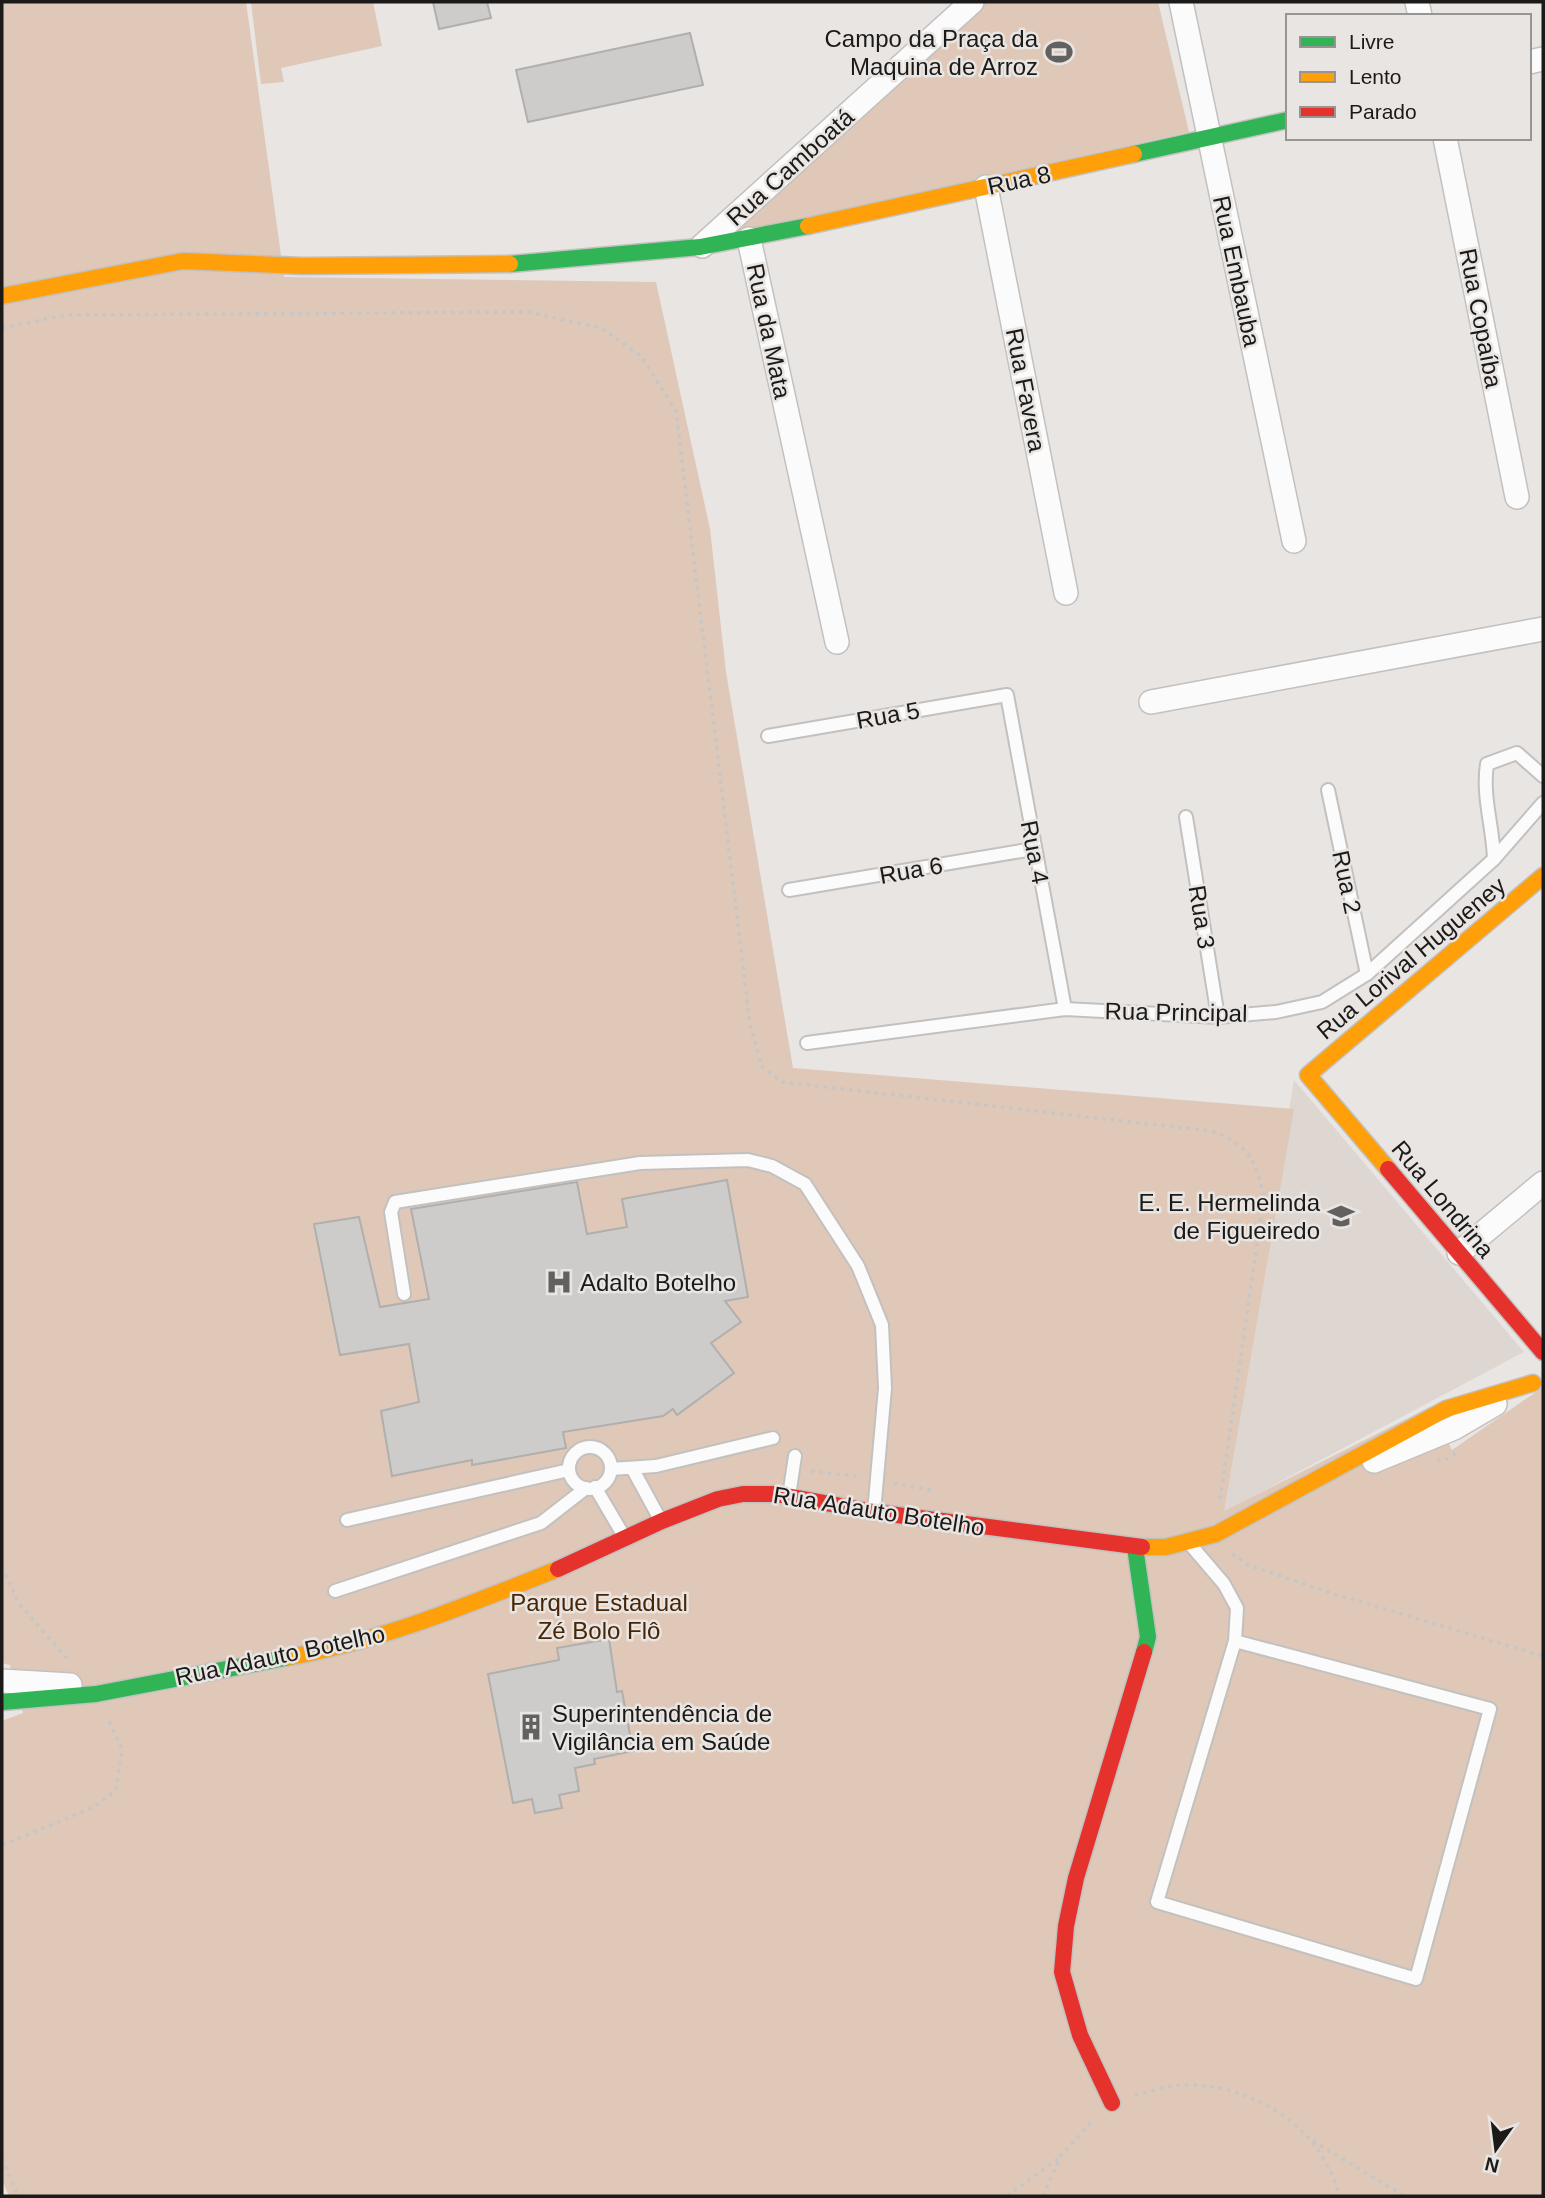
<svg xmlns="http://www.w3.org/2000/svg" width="1545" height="2198" viewBox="0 0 1545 2198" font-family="Arial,sans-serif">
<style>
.built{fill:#ded6d1}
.green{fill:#dfc8b7}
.building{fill:#ceccca;stroke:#b1afae;stroke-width:2}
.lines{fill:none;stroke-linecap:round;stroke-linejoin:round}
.lane-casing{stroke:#c3c1bf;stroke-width:16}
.street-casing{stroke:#c3c1bf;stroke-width:26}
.fast-casing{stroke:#c3c1bf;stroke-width:19}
.slow-casing{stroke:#c3c1bf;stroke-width:19}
.jam-casing{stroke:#c3c1bf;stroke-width:19}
.path{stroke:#c7c6c6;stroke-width:3.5;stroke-dasharray:3.5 5;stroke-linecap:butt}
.lane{stroke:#fcfbfb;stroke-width:12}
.street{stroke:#fcfbfb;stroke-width:23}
.fast{stroke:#30b455;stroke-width:16}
.slow{stroke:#ff9f0a;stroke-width:16}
.jam{stroke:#e5322d;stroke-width:16}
.labels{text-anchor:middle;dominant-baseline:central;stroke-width:5;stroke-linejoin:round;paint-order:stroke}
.poi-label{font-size:24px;fill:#1b1a19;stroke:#e9e5e2;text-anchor:end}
.street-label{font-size:24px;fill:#1b1a19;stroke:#e9e5e2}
.park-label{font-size:24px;fill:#482504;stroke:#e9e5e2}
</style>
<rect width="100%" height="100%" fill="#e8e5e3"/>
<!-- built -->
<path class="built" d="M 1294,1080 L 1524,1352 L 1223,1512 Z"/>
<!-- green -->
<g class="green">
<path d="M 2,2 L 246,2 L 284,277 L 656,282 L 710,529 L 726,672 L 793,1068 L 1294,1109 L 1224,1511 L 1430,1407 L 1452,1450 L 1543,1387 L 1543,2196 L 9,2196 L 2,2180 L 2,1721 L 23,1713 L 10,1665 L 2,1663 Z"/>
<path d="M 251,2 L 373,2 L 382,46 L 281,68 L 284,82 L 261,84 Z"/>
<path d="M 980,2 L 1158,2 L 1189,132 L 736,233 Z"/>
</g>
<!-- building -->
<g class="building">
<path d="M 433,2 L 487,2 L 491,18 L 439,29 Z"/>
<path d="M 690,33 L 703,85 L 528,122 L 516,70 Z"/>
<path d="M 727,1180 L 748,1297 L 725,1301 L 741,1322 L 711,1343 L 734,1373 L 677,1415 L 673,1409 L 663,1416 L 563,1432 L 566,1448 L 472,1465 L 472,1460 L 392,1476 L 381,1411 L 419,1402 L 409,1344 L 340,1355 L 314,1224 L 359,1217 L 380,1307 L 429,1299 L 411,1209 L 577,1182 L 587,1234 L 627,1227 L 622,1199 Z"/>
<path d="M 609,1639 L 617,1692 L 622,1691 L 633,1751 L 594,1759 L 595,1764 L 575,1768 L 579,1791 L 559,1795 L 562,1808 L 535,1813 L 532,1799 L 513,1803 L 488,1674 L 559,1660 L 557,1648 Z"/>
</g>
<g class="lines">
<!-- lane casing -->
<g class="lane-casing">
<g id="lane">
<path d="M 768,736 L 1007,695 L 1065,1009"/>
<path d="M 1328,790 L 1367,974"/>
<path d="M 1186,817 L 1218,1017"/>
<path d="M 1494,859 C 1493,826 1482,797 1487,764 L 1517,753 L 1543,776"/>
<path d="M 789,890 L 1033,849"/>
<path d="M 807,1043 L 1065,1009 L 1218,1017 L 1276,1012 L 1322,1002 L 1367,974 L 1494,859 L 1543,803"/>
<path d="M 404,1294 L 391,1212 L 395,1202 L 640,1163 L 748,1160 L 772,1166 L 805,1184 L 858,1266 L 882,1325 L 885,1388 L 874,1512"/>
<circle cx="590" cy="1468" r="21"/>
<path d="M 632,1468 L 661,1521"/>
<path d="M 611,1469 L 656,1466 L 773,1438"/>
<path d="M 595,1487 L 625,1538"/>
<path d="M 789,1496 L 795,1456"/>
<path d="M 347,1520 L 569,1470"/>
<path d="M 1189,1543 L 1224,1584 L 1237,1608 L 1235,1641 L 1157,1902 L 1416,1979 L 1490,1709 L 1235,1641"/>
<path d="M 335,1591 L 541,1523 L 586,1488"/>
</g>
</g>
<!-- street casing -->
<g class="street-casing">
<g id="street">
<path d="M 1181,2 L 1294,541"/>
<path d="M 1417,2 L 1420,16"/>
<path d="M 1529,62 L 1543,59"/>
<path d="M 1445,138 L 1517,497"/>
<path d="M 986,187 L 1066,593"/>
<path d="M 749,239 L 837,642"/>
<path d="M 702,246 L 972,2"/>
<path d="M 1151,702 L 1543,629"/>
<path d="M 1459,1253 L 1543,1183"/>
<path d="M 1374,1461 L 1454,1428 L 1495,1404"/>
<path d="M 2,1681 L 70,1685"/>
</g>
</g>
<!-- fast casing -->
<g class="fast-casing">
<g id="fast">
<path d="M 1134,154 L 1288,120"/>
<path d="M 510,264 L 700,247 L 808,226"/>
<path d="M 1135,1547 L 1148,1637 L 1144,1652"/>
<path d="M 2,1702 L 96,1694 L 290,1657"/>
</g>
</g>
<!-- slow casing -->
<g class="slow-casing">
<g id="slow">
<path d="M 808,226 L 1134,154"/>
<path d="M 2,296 L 183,261 L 303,266 L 510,264"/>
<path d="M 1388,1169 L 1308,1075 L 1543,876"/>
<path d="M 1142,1547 L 1166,1547 L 1216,1534 L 1446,1409 L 1533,1383"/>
<path d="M 290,1657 C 384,1640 470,1604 558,1569"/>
</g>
</g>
<!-- jam casing -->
<g class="jam-casing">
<g id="jam">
<path d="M 1388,1169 L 1543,1352"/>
<path d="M 558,1569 L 662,1521 L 718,1499 L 743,1494 L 776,1494 L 874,1512 L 1142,1547"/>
<path d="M 1112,2103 L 1080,2035 L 1062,1972 L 1066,1926 L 1076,1878 L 1144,1652"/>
</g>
</g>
<!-- path -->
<g class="path">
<path d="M 2,328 L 66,315 L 528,312 L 601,328 L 641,356 L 676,411 L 750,1024 L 762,1067 L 782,1082 L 1211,1131 C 1249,1144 1255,1160 1264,1196 L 1220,1500"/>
<path d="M 1437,1460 L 1445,1460 L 1458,1452"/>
<path d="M 811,1471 L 862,1477"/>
<path d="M 894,1483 L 931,1490"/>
<path d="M 1232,1554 L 1248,1565 L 1331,1593 L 1543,1656"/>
<path d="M 2,1566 L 19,1604 L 70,1662"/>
<path d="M 2,1845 L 94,1807 L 116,1790 L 122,1749 L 107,1717"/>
<path d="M 1135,2095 C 1150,2092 1168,2085 1183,2085 C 1251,2083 1323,2127 1339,2196"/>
<path d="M 1313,2141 L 1404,2196"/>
<path d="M 2,2158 L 18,2196"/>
<path d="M 1007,2196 L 1059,2158"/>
<path d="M 1043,2196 L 1061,2156 L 1093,2120"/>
</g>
<!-- lane -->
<use href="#lane" class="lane"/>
<!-- street -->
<use href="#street" class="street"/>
<!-- fast -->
<use href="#fast" class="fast"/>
<!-- slow -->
<use href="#slow" class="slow"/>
<!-- jam -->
<use href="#jam" class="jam"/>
</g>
<!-- icons -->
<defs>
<g id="stadium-bare" transform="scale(2.1)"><path d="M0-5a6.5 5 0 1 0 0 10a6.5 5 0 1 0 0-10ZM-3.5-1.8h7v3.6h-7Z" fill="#636160" stroke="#e9e5e2" stroke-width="2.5" paint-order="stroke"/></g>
<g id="school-bare" transform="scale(2.1)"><path d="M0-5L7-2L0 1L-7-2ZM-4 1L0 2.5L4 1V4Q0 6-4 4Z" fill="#636160" stroke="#e9e5e2" stroke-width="2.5" paint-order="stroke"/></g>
<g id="hospital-bare" transform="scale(2.1)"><path d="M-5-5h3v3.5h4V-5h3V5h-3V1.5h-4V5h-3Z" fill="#636160" stroke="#e9e5e2" stroke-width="2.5" paint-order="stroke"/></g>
<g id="building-bare" transform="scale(2.1)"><path d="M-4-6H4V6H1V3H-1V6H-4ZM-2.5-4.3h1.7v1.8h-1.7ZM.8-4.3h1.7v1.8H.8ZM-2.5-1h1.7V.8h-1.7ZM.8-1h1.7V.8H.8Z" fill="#636160" stroke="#e9e5e2" stroke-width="2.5" paint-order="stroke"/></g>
</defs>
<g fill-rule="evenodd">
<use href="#stadium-bare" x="1059" y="52"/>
<use href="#school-bare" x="1341" y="1216"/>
<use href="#hospital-bare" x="559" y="1282"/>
<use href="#building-bare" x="531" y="1727"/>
</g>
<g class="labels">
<!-- poi labels -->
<g class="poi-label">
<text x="1038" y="38">Campo da Praça da<tspan x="1038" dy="28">Maquina de Arroz</tspan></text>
<text x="1320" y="1202">E. E. Hermelinda<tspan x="1320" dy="28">de Figueiredo</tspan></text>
<text x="580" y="1282" text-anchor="start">Adalto Botelho</text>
<text x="552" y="1713" text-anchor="start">Superintendência de<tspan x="552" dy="28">Vigilância em Saúde</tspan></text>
</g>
<!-- street labels -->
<g class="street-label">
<text transform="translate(790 167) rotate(-42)">Rua Camboatá</text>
<text transform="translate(1019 180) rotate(-12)">Rua 8</text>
<text transform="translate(1237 271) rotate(78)">Rua Embauba</text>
<text transform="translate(1481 318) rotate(79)">Rua Copaíba</text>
<text transform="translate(769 331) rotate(78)">Rua da Mata</text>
<text transform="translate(1026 390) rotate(79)">Rua Favera</text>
<text transform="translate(888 715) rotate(-10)">Rua 5</text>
<text transform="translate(1035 852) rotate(79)">Rua 4</text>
<text transform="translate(911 870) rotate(-10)">Rua 6</text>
<text transform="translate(1347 882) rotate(78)">Rua 2</text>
<text transform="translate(1202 917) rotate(81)">Rua 3</text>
<text transform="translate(1411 958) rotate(-40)">Rua Lorival Hugueney</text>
<text transform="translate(1176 1012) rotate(1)">Rua Principal</text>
<text transform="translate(1443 1199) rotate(50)">Rua Londrina</text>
<text transform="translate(879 1511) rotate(9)">Rua Adauto Botelho</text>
<text transform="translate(280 1655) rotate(-12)">Rua Adauto Botelho</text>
</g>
<!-- park labels -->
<g class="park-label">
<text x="599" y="1602">Parque Estadual<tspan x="599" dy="28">Zé Bolo Flô</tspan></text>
</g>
</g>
<!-- border -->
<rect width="1545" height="2198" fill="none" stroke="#1b1a19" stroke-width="7"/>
<!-- legend -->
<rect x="1286" y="14" width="245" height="126" fill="#e9e5e2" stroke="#979492" stroke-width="2"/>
<rect x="1300" y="37" width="35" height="10" fill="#30b455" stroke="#979492" stroke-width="2"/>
<text x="1349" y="49" font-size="21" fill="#1b1a19">Livre</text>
<rect x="1300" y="72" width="35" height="10" fill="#ff9f0a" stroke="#979492" stroke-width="2"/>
<text x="1349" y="84" font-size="21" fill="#1b1a19">Lento</text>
<rect x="1300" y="107" width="35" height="10" fill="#e5322d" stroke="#979492" stroke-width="2"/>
<text x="1349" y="119" font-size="21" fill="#1b1a19">Parado</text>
<!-- north arrow -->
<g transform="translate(1496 2149) rotate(194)" stroke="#e9e5e2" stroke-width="5" paint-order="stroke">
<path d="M0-5L12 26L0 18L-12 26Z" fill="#1b1a19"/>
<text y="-10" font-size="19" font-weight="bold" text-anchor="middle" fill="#1b1a19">N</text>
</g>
</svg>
